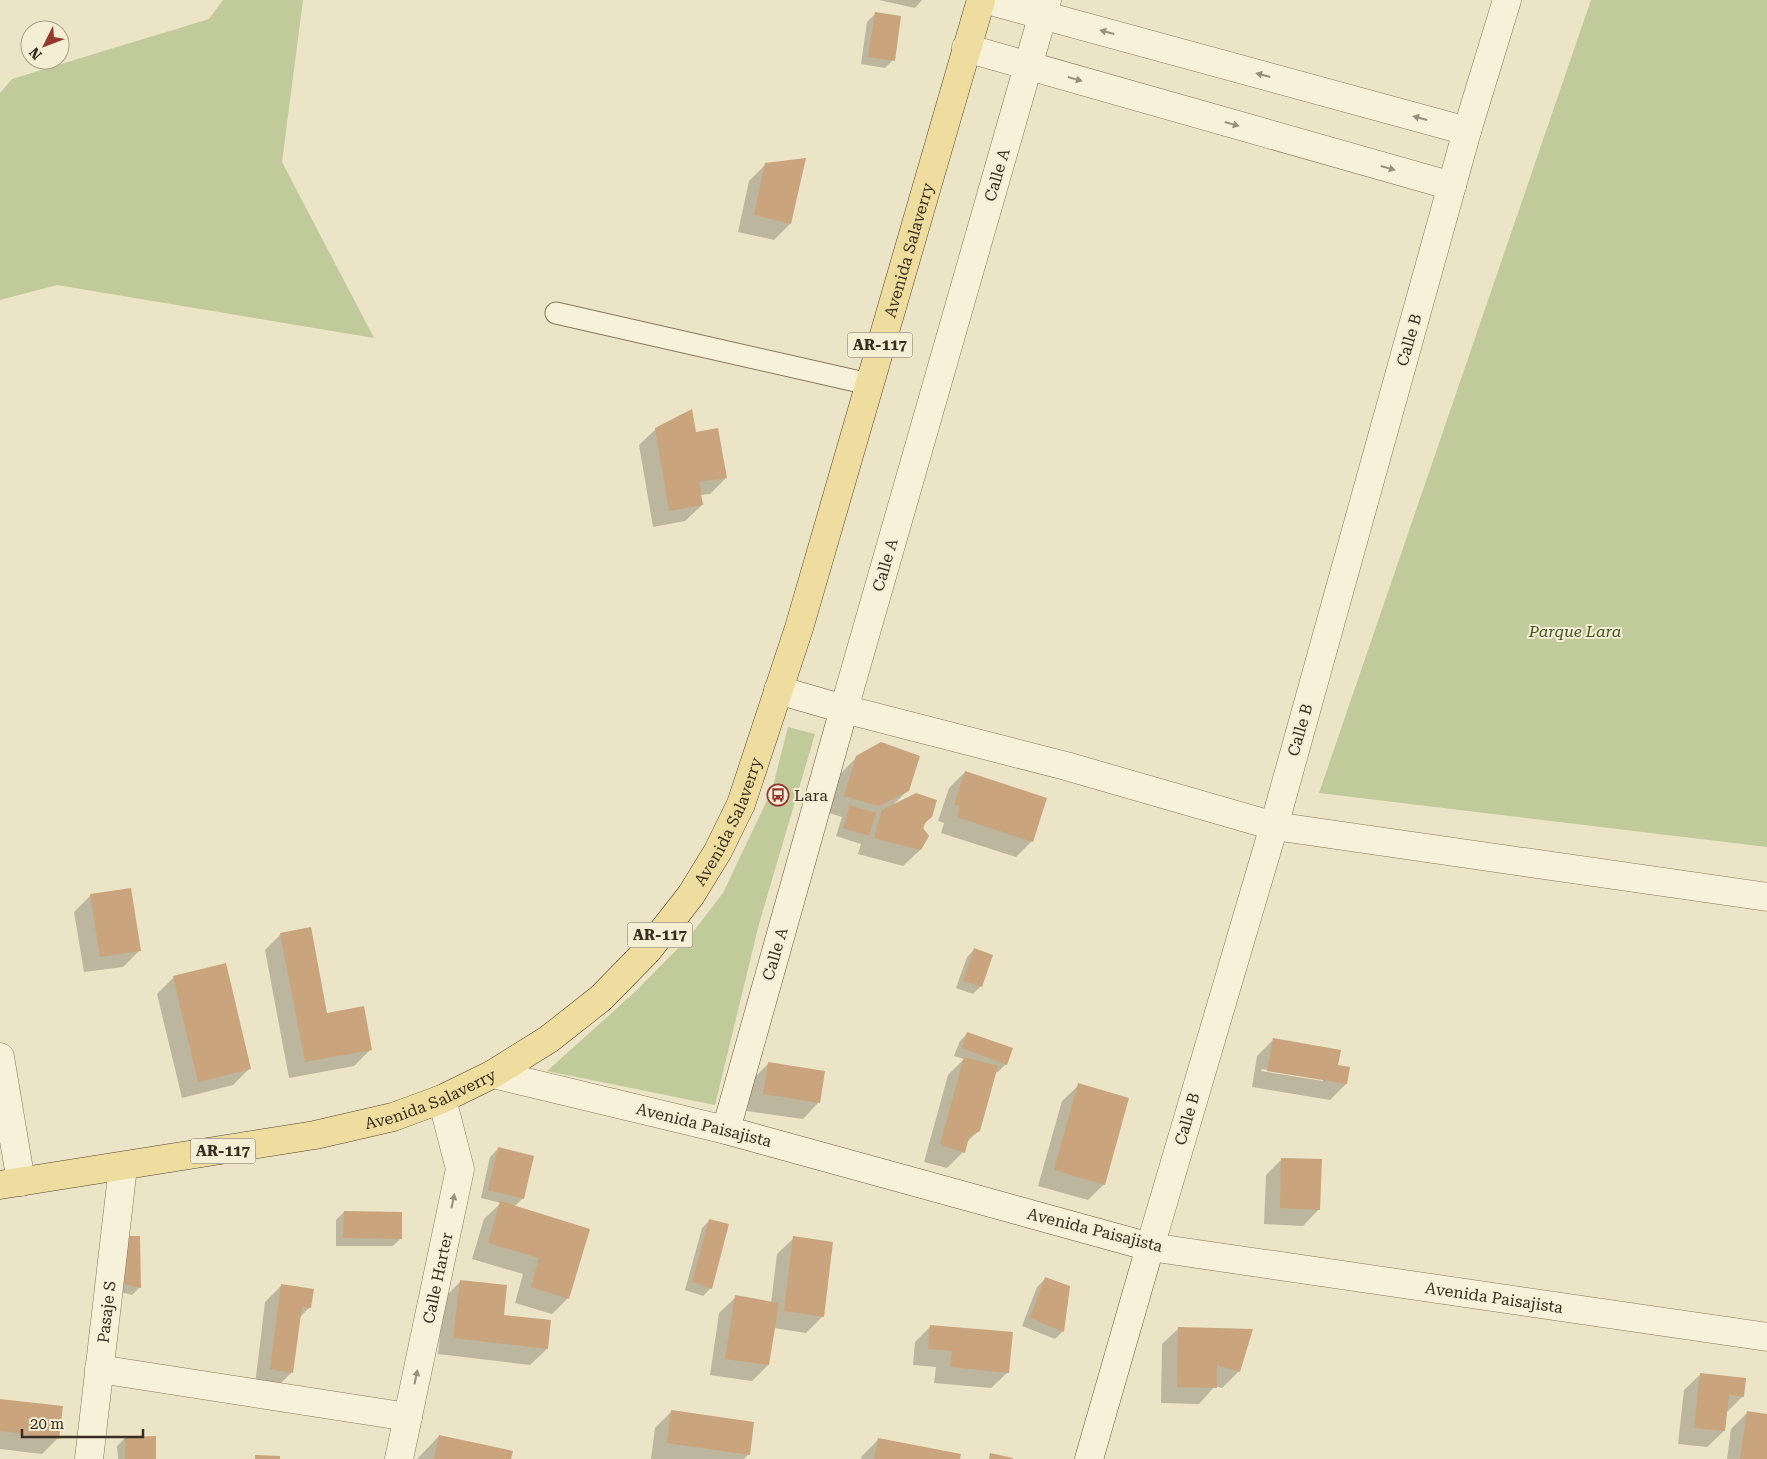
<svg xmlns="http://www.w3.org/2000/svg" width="1767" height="1459" viewBox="0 0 1767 1459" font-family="'Roboto Serif',serif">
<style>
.green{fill:#c0ca9a}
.shadow{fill:#0003;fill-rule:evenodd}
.building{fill:#c9a47d}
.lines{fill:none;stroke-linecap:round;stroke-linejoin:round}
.lane-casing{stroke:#87775c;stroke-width:23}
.street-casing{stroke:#87775c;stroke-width:29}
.secondary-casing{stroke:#69583f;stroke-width:29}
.primary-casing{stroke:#554530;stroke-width:29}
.lane{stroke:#f7f1d9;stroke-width:21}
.street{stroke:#f7f1d9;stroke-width:28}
.secondary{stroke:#f7f1d9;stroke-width:28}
.primary{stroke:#eedd9f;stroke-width:28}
.oneway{fill:#988f7c}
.labels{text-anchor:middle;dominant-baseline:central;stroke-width:4;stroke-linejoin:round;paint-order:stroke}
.shield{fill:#f4eed5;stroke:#706756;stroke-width:1}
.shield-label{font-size:15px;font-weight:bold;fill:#382d1f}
.street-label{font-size:16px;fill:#382d1f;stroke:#f4eed5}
.park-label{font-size:16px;font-style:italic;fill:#445327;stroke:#f4eed5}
.poi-label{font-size:16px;fill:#382d1f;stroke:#f4eed5;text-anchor:start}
</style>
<rect width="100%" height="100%" fill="#ece4c6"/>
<!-- green -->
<g class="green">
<path d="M 223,0 L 303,0 L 282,162 L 374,338 L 57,285 L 0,300 L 0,93 L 12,79 L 209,19 Z"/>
<path d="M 1591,0 L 1767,0 L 1767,847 L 1319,793 Z"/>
<path d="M 788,727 L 815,734 L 759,924 L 715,1105 L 547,1071 L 636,991 L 690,936 L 723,893 L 772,790 Z"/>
</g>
<!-- shadow -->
<g class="shadow">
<path d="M 879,0 L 922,0 L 915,8 Z"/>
<path d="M 875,14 L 893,60 L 885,68 L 861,64 L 867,22 Z"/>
<path d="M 766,164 L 790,224 L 774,240 L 738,232 L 749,181 Z"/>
<path d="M 656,429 L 695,434 L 726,478 L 710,494 L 700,495 L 702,505 L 685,521 L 653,527 L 639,445 Z"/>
<path d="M 857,757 L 908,790 L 892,806 L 924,823 L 920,850 L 903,866 L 858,854 L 861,844 L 836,836 L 842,817 L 829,813 L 840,774 Z"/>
<path d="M 965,772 L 1032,841 L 1016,857 L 941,833 L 944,823 L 938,821 L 949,788 Z"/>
<path d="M 91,895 L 139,951 L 123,967 L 84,972 L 74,912 Z"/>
<path d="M 281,934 L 326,1014 L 370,1050 L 354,1066 L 289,1078 L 265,950 Z"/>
<path d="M 975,949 L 981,986 L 973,994 L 956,988 L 967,957 Z"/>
<path d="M 174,977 L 249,1069 L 233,1085 L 182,1098 L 157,994 Z"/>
<path d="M 968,1033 L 1006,1064 L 998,1072 L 995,1071 L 978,1131 L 966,1143 L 963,1152 L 947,1168 L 924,1162 L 948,1075 L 964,1059 L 954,1056 L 960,1041 Z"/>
<path d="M 1273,1040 L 1337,1066 L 1346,1084 L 1330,1100 L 1252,1087 L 1257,1056 ZM 1262,1069 L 1323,1079 L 1323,1081 L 1261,1071 Z"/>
<path d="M 769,1063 L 819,1102 L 803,1119 L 747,1111 L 752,1080 Z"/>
<path d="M 1079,1085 L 1104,1184 L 1088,1200 L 1038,1186 L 1062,1101 Z"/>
<path d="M 498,1149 L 523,1198 L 514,1207 L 568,1298 L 552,1314 L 515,1303 L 523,1274 L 472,1259 L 484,1219 L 501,1203 L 481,1198 L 490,1157 Z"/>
<path d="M 1282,1159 L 1319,1209 L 1303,1226 L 1264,1224 L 1266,1175 Z"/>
<path d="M 344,1212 L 401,1238 L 393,1246 L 336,1246 L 336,1220 Z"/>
<path d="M 710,1220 L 711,1288 L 703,1296 L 685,1290 L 702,1228 Z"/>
<path d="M 794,1238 L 823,1316 L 806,1333 L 774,1328 L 768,1365 L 752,1381 L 710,1375 L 719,1313 L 736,1297 L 771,1303 L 777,1254 Z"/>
<path d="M 116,1245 L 140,1287 L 132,1295 L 116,1291 Z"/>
<path d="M 1045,1279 L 1063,1331 L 1055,1339 L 1022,1326 L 1037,1287 Z"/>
<path d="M 461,1281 L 502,1316 L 547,1349 L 530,1365 L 438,1354 L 444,1298 Z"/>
<path d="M 281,1286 L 310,1307 L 299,1318 L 292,1372 L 276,1388 L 255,1385 L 265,1302 Z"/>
<path d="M 931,1326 L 1008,1372 L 991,1388 L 934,1383 L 936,1367 L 913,1365 L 915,1342 Z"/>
<path d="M 1179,1328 L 1239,1371 L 1222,1388 L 1215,1386 L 1199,1404 L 1161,1403 L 1162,1344 Z"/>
<path d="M 1701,1374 L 1743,1396 L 1727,1412 L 1724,1431 L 1707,1447 L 1678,1444 L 1684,1390 Z"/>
<path d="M 0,1400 L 58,1438 L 42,1454 L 0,1449 Z"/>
<path d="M 672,1411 L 749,1454 L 744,1459 L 651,1459 L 655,1428 Z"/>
<path d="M 1748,1412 L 1767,1415 L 1767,1459 L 1727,1459 L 1731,1429 Z"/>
<path d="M 439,1436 L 510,1459 L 417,1459 Z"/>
<path d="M 125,1438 L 155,1459 L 118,1459 L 117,1446 Z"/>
<path d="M 879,1439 L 959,1459 L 861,1459 L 862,1456 Z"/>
</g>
<!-- building -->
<g class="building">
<path d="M 875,12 L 901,16 L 895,61 L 868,57 Z"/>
<path d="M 806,158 L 791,224 L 754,215 L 765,163 Z"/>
<path d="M 692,409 L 696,432 L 718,428 L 727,478 L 699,482 L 703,505 L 669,511 L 655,428 Z"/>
<path d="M 881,742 L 920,756 L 909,791 L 879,806 L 844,796 L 856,756 Z"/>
<path d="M 965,771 L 1047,798 L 1033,842 L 957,817 L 960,806 L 954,805 Z"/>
<path d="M 916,793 L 937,800 L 932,817 L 926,822 L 923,828 L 929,836 L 921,850 L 874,838 L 882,810 Z"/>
<path d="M 850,805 L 876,813 L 869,836 L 843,828 Z"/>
<path d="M 131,888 L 141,951 L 100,957 L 90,894 Z"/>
<path d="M 311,927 L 327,1013 L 364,1006 L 372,1050 L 305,1062 L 280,933 Z"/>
<path d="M 974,948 L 993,955 L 982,987 L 963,981 Z"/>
<path d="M 226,963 L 251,1069 L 198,1082 L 173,976 Z"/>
<path d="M 967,1032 L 1013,1048 L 1007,1065 L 962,1048 Z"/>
<path d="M 1273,1038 L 1341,1050 L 1338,1065 L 1350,1067 L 1347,1084 L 1267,1071 Z"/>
<path d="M 964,1057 L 998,1066 L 980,1131 L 969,1137 L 965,1153 L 940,1145 Z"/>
<path d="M 768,1062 L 825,1071 L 820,1103 L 763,1094 Z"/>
<path d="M 1078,1083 L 1129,1098 L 1105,1185 L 1054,1170 Z"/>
<path d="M 498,1147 L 534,1156 L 524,1199 L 488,1190 Z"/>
<path d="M 1281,1158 L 1322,1159 L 1320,1210 L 1280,1208 Z"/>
<path d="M 500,1201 L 590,1229 L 569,1299 L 531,1287 L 539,1258 L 488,1243 Z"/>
<path d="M 344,1211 L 402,1212 L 402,1239 L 343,1238 Z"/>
<path d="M 709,1219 L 729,1224 L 712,1289 L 692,1282 Z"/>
<path d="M 124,1236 L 140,1236 L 141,1288 L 124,1284 Z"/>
<path d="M 793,1236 L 833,1242 L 824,1317 L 784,1311 Z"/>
<path d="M 1045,1277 L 1070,1286 L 1064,1332 L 1030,1318 Z"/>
<path d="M 460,1280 L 507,1285 L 504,1315 L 551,1320 L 548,1349 L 453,1338 Z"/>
<path d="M 281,1284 L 314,1289 L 311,1308 L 302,1307 L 293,1373 L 270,1369 Z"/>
<path d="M 735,1295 L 779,1303 L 769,1365 L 725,1359 Z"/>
<path d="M 930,1325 L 1013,1332 L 1009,1373 L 950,1367 L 952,1351 L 928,1349 Z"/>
<path d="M 1178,1327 L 1253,1329 L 1240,1372 L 1217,1365 L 1217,1388 L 1177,1387 Z"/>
<path d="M 1700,1373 L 1746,1378 L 1744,1397 L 1729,1395 L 1725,1431 L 1694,1428 Z"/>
<path d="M 0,1399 L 63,1406 L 59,1439 L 0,1431 Z"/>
<path d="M 671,1410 L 754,1422 L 750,1455 L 667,1443 Z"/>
<path d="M 1747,1411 L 1767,1414 L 1767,1459 L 1740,1459 Z"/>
<path d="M 439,1435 L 513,1451 L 511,1459 L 434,1459 Z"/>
<path d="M 156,1436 L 156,1459 L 125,1459 L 125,1437 Z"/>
<path d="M 878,1438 L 961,1454 L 960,1459 L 874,1459 Z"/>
<path d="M 990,1453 L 1013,1458 L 1013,1459 L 989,1459 Z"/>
<path d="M 255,1455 L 280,1456 L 280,1459 L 255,1459 Z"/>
</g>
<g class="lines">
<!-- lane casing -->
<g class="lane-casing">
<path id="lane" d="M 556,313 L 869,384"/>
</g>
<!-- street casing -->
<g class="street-casing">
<g id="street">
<path d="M 987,0 L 1467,131"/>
<path d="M 1047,0 L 844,709 L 1066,766 L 1274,826 L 1767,897"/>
<path id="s1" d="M 1507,0 L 1467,131 L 1274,826 L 1150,1247 L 1767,1337"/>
<path d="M 966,48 L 1452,186"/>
<path d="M 0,1057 L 21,1182"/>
<path d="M 493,1074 L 726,1130"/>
<path d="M 99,1369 L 408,1417"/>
<path id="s2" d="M 89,1459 L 123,1167"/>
<path id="s3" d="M 399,1459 L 460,1169 L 442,1099"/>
</g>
</g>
<!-- secondary casing -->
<g class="secondary-casing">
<path id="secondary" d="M 778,690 L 844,709 L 726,1130 L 1150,1247 L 1089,1459"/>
</g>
<!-- primary casing -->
<g class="primary-casing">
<g id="primary">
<path id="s4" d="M 0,1185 L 315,1135 L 393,1117 L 442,1099 L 493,1074 L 549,1039 L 601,998 L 648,950 L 691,895 L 718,851 L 741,804 L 799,628 L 981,0"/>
</g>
</g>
<!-- lane -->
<use href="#lane" class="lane"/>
<!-- street -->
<use href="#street" class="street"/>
<!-- secondary -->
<use href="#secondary" class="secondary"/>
<!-- primary -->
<use href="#primary" class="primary"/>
</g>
<!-- one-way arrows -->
<defs><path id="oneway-solid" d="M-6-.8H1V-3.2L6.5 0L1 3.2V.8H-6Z" transform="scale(1.25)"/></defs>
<g class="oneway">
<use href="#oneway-solid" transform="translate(1107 32) rotate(-165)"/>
<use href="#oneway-solid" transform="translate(1263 75) rotate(-165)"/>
<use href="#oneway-solid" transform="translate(1075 79) rotate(16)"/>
<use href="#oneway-solid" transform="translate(1420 118) rotate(-165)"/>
<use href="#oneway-solid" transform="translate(1232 124) rotate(16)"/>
<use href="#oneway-solid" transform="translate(1388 168) rotate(16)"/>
<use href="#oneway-solid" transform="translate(453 1201) rotate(-78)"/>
<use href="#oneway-solid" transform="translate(416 1377) rotate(-78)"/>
</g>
<!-- icons -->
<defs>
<g id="bus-ring" transform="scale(1.125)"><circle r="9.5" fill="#f4eed5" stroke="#93372f" stroke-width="1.5"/><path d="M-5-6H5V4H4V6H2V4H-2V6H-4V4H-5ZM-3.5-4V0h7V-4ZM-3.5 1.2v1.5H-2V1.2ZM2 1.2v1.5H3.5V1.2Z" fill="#93372f"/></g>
</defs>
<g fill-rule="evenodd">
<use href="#bus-ring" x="778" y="795"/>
</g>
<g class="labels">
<!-- shield labels -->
<g class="shield">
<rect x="847.5" y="332.5" width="65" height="25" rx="4"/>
<rect x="627.5" y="922.5" width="65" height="25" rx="4"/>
<rect x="190.5" y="1138.5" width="65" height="25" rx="4"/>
</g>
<g class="shield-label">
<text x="880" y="345">AR-117</text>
<text x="660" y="935">AR-117</text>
<text x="223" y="1151">AR-117</text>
</g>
<!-- street labels -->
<g class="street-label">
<text transform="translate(997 175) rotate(-74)">Calle A</text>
<text stroke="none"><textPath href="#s4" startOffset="1460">Avenida Salaverry</textPath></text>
<text transform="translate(1409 340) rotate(-74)">Calle B</text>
<text transform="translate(885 565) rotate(-74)">Calle A</text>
<text transform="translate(1300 730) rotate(-74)">Calle B</text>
<text stroke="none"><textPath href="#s4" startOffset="860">Avenida Salaverry</textPath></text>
<text transform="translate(775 954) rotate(-74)">Calle A</text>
<text stroke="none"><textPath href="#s4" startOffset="440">Avenida Salaverry</textPath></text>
<text transform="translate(1187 1119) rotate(-74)">Calle B</text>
<text transform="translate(704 1125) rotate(14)">Avenida Paisajista</text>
<text transform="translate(1095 1230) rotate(14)">Avenida Paisajista</text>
<text stroke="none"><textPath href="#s3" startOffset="185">Calle Harter</textPath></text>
<text stroke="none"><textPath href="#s1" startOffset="1645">Avenida Paisajista</textPath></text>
<text stroke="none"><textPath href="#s2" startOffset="148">Pasaje S</textPath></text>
</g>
<!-- park labels -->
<g class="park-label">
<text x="1575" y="631">Parque Lara</text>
</g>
<!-- poi labels -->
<g class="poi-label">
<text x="794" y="795">Lara</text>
</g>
</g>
<!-- north arrow -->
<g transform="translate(45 45) rotate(228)"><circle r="24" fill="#f4eed5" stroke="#a9a18c"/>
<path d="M0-4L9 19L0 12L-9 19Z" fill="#93372f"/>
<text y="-8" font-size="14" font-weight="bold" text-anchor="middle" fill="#382d1f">N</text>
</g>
<!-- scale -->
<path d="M22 1429v8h121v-8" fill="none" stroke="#382d1f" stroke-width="2.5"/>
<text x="30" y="1429" font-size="15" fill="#382d1f" stroke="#f4eed5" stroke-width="4" paint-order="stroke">20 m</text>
</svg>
